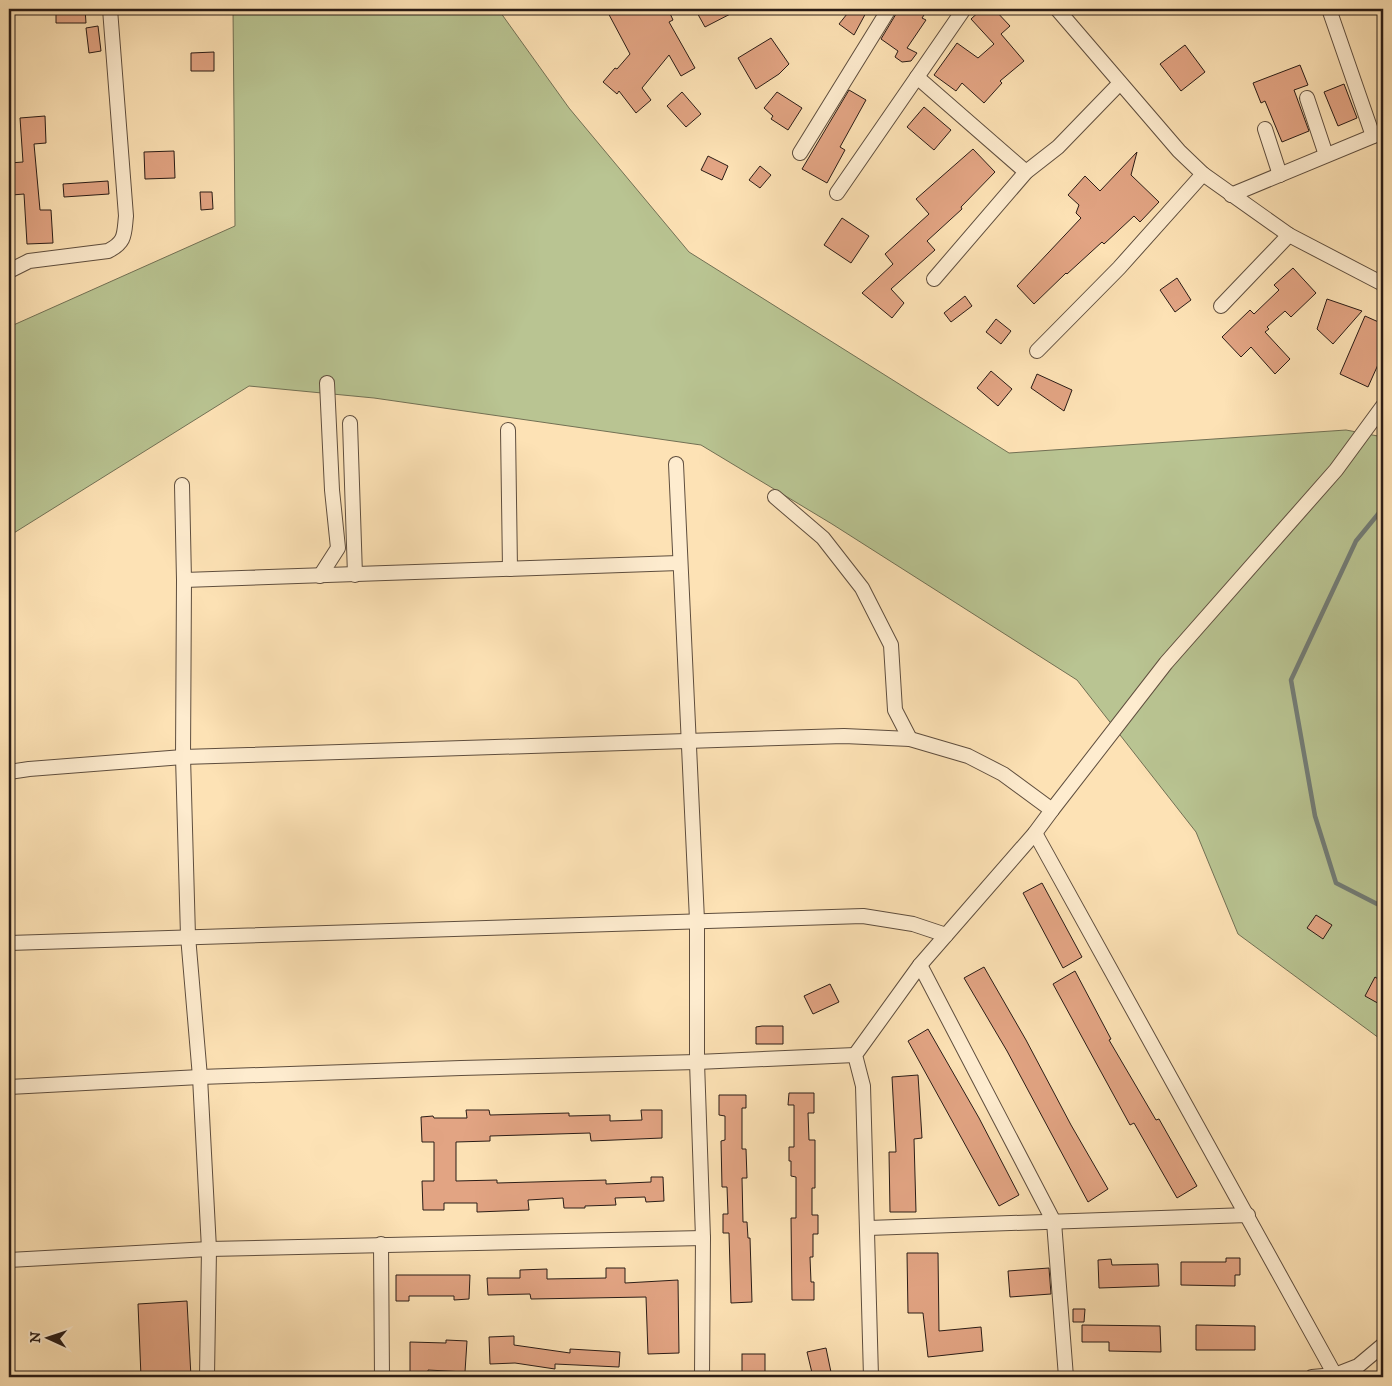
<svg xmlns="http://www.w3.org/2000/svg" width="1392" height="1386" viewBox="0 0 1392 1386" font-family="'IM FELL DW Pica',serif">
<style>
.green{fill:#b9c492;stroke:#727054}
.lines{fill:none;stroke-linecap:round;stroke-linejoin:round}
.stream{stroke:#727c76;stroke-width:4.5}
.building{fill:#e2a483;stroke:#2a1c16}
.street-casing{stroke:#5f4e3e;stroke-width:16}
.street{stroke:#feeccf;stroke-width:14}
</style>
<rect width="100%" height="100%" fill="#fde2b5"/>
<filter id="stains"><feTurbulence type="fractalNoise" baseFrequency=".004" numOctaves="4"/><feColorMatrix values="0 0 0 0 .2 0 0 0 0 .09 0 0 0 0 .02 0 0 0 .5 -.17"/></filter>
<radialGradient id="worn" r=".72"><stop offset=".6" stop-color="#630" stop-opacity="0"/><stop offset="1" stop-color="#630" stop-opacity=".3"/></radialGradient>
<!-- green -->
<path class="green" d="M 233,9 L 498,9 L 569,108 L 689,252 L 1009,453 L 1346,430 L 1383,437 L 1383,1041 L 1238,934 L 1196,832 L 1077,680 L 832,524 L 701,445 L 374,398 L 249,386 L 9,536 L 9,327 L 235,226 Z"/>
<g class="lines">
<!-- stream -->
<path class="stream" d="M 1383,508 L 1356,541 L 1291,680 L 1315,816 L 1336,883 L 1383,907"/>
</g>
<!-- building -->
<g class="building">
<path d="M 56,9 L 85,9 L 86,23 L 56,23 Z"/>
<path d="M 606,9 L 668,9 L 673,20 L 669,22 L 695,68 L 681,76 L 669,55 L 642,88 L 651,100 L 636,113 L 619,91 L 617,94 L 603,82 L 615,68 L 617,69 L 630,54 Z"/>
<path d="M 695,9 L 740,9 L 705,27 Z"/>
<path d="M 851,9 L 868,9 L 854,35 L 839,24 Z"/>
<path d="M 898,9 L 928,9 L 922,18 L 926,20 L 907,48 L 917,53 L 911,61 L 902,62 L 895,57 L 898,51 L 881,39 L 896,14 Z"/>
<path d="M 982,9 L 994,9 L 1010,26 L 1001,34 L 1024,61 L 1000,81 L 1002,83 L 984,103 L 962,83 L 956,91 L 934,75 L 957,43 L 978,58 L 994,44 L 971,19 Z"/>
<path d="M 98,26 L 101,51 L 89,53 L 86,28 Z"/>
<path d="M 771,38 L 789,64 L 779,74 L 756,89 L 738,58 Z"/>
<path d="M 1185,45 L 1205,72 L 1181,91 L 1160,64 Z"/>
<path d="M 214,52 L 214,71 L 191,71 L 191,53 Z"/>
<path d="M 1300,65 L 1308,85 L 1294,90 L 1309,131 L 1282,142 L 1265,101 L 1261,103 L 1253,83 Z"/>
<path d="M 1344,84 L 1357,118 L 1338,126 L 1324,92 Z"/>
<path d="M 849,90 L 866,100 L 840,147 L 845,150 L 827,183 L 802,169 Z"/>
<path d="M 682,92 L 701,114 L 686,127 L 667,106 Z"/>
<path d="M 777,92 L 802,108 L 788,130 L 771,119 L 773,116 L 764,108 Z"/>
<path d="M 924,107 L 951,130 L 934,150 L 907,127 Z"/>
<path d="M 45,116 L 46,143 L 34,144 L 40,210 L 51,210 L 53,243 L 27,244 L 24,194 L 12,195 L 9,163 L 23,162 L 20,118 Z"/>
<path d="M 973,149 L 995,172 L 961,207 L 962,209 L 927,241 L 935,250 L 891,289 L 904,303 L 892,318 L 862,293 L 893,264 L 885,254 L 929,214 L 916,199 Z"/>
<path d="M 174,151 L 175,178 L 145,179 L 144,152 Z"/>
<path d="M 1137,152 L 1131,175 L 1159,202 L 1140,222 L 1134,216 L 1104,244 L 1102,242 L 1067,274 L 1066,273 L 1034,304 L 1017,286 L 1081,218 L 1076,213 L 1079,205 L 1068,195 L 1085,176 L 1100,191 Z"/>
<path d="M 708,156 L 728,166 L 722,180 L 701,170 Z"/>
<path d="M 760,166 L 771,175 L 760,188 L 749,180 Z"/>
<path d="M 108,181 L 109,194 L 64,197 L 63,184 Z"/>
<path d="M 200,192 L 212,192 L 213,209 L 201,210 Z"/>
<path d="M 842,218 L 869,236 L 851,263 L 824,245 Z"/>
<path d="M 1293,268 L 1316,293 L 1291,317 L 1285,311 L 1267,327 L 1269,329 L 1265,332 L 1290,359 L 1275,374 L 1251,347 L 1241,357 L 1222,337 L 1250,310 L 1254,314 L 1279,290 L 1274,285 Z"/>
<path d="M 1177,278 L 1191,300 L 1175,312 L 1160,290 Z"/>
<path d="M 965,296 L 972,306 L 951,322 L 944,313 Z"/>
<path d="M 1327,299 L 1362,311 L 1333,344 L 1317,329 Z"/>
<path d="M 1365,316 L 1383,324 L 1383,358 L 1381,358 L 1368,387 L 1340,374 Z"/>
<path d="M 996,319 L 1011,331 L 1001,344 L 986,332 Z"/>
<path d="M 991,371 L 1012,389 L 998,406 L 977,388 Z"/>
<path d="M 1037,374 L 1072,390 L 1064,411 L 1031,388 Z"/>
<path d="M 1042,883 L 1082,957 L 1063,968 L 1023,893 Z"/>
<path d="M 1316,915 L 1332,925 L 1323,939 L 1307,928 Z"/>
<path d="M 984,967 L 1026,1040 L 1071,1125 L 1108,1189 L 1088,1202 L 1007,1051 L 964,978 Z"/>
<path d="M 1075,971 L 1111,1039 L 1109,1040 L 1156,1120 L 1159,1119 L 1197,1186 L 1177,1198 L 1134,1123 L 1130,1125 L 1053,984 Z"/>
<path d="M 1375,977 L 1383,982 L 1383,1006 L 1365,996 Z"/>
<path d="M 830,984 L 839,1002 L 813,1014 L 804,996 Z"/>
<path d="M 762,1026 L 783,1026 L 783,1044 L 756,1044 L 756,1027 Z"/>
<path d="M 928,1029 L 979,1118 L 1019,1195 L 999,1206 L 908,1041 Z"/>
<path d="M 918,1075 L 922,1138 L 914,1139 L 916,1212 L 890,1212 L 889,1152 L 896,1152 L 892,1077 Z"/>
<path d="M 789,1093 L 814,1093 L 814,1113 L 808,1113 L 809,1140 L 815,1140 L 815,1188 L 812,1188 L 812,1215 L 818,1215 L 818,1234 L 813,1234 L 813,1257 L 810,1257 L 811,1282 L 814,1282 L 814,1300 L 792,1300 L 791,1218 L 796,1218 L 796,1177 L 791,1176 L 791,1161 L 789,1161 L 789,1147 L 794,1147 L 794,1105 L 788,1105 Z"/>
<path d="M 719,1095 L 746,1095 L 746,1108 L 742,1108 L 742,1149 L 746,1149 L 747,1178 L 742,1178 L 743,1222 L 747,1222 L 748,1238 L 750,1238 L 752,1302 L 731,1303 L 729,1233 L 723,1233 L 723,1214 L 728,1214 L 727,1187 L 722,1187 L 721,1141 L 725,1140 L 725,1116 L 719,1115 Z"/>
<path d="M 466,1110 L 489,1110 L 490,1115 L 569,1113 L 569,1116 L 610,1115 L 610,1121 L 642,1120 L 641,1110 L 662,1110 L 662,1138 L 591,1141 L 590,1133 L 490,1136 L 490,1141 L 456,1142 L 456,1181 L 497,1180 L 497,1183 L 606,1180 L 606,1184 L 651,1182 L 651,1177 L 663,1177 L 664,1201 L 646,1202 L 645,1197 L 615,1198 L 616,1205 L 585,1206 L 585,1208 L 564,1208 L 563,1198 L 528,1200 L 529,1210 L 477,1212 L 477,1203 L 444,1203 L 444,1210 L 423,1210 L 422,1181 L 434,1181 L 434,1142 L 422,1142 L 421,1117 L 433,1116 L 434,1118 L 467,1118 Z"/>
<path d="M 907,1253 L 938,1253 L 939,1331 L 981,1327 L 983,1351 L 928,1357 L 923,1313 L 908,1313 Z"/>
<path d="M 1226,1258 L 1240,1258 L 1240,1275 L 1235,1275 L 1235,1286 L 1181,1285 L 1181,1262 L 1226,1262 Z"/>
<path d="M 1111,1259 L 1112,1265 L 1158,1264 L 1159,1286 L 1099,1288 L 1098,1260 Z"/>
<path d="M 606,1268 L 625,1268 L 625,1283 L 678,1280 L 679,1353 L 648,1354 L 646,1297 L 531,1299 L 530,1294 L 488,1295 L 487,1278 L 520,1278 L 520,1270 L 547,1269 L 547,1279 L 606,1278 Z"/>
<path d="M 1049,1268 L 1051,1294 L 1010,1297 L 1008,1271 Z"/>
<path d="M 396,1275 L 470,1275 L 469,1299 L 454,1300 L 454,1296 L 409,1296 L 409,1301 L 396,1301 Z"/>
<path d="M 187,1301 L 191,1377 L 141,1377 L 138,1304 Z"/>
<path d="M 1073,1309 L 1085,1309 L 1084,1322 L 1073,1322 Z"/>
<path d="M 1082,1325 L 1160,1326 L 1161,1352 L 1109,1351 L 1109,1342 L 1082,1342 Z"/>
<path d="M 1196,1325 L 1255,1326 L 1255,1350 L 1196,1350 Z"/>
<path d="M 514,1336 L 514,1345 L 570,1353 L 570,1349 L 620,1352 L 619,1367 L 555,1364 L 555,1369 L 515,1363 L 490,1364 L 489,1337 Z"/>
<path d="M 446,1340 L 467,1341 L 465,1372 L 428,1370 L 428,1374 L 410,1373 L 410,1342 L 446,1343 Z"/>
<path d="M 826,1348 L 832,1377 L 813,1377 L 807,1352 Z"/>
<rect x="742" y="1354" width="23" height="21"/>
</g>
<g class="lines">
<!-- street casing -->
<g class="street-casing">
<g id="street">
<path d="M 1057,9 L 1179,151 L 1203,174 L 1289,235 L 1383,284"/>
<path d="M 1329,9 L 1373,136"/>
<path d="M 917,77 L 1026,172"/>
<path d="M 1307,98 L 1326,155"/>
<path d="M 1265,129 L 1280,175"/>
<path d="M 800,153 L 889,9"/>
<path d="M 837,193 L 964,9"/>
<path d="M 1231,195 L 1383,132"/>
<path d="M 9,271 L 29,261 L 108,251 C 126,242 124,234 126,216 L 110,9"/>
<path d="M 934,279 L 1026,172 L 1058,147 L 1120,83"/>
<path d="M 1221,306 L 1289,235"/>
<path d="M 1037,351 L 1119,268 L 1203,174"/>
<path d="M 350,423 L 355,575"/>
<path d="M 508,430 L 510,569"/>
<path d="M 676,464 L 697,920 L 697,1062 L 703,1238 L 702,1377"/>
<path d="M 182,485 L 184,580 L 183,757 L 188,936 L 200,1077 L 209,1249 L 207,1377"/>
<path d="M 775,497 L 823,538 L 862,588 L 891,645 L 895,710 L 910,739"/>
<path d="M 320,576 L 338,548 L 332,490 L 327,383"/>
<path d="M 184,580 L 679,563"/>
<path d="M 9,772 L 29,769 L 183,757 L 844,736 L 910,739 L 968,756 L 1003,774 L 1052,810"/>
<path d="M 1035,833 L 1335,1375"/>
<path d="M 9,943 L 863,916 L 913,924 L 946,935"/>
<path d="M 920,965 L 1054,1222 L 1066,1377"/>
<path d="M 9,1087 L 200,1077 L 461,1068 L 697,1062 L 855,1055"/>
<path d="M 868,1228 L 1248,1215"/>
<path d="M 381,1244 L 382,1377"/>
<path d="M 9,1260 L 209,1249 L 703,1238"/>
<path d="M 871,1377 L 863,1086 L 855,1055 L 920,965 L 1035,833 L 1052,810 L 1166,663 L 1336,470 L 1383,406"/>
<path d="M 1312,1377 L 1335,1375 L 1358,1366 L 1383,1345"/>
</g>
</g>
<!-- street -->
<use href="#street" class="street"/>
</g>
<!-- margin -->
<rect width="1392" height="1386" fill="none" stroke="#fde2b5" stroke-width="30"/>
<rect x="10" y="10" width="1372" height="1366" fill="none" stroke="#2a1c16" stroke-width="2.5"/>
<rect x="15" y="15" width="1362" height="1356" fill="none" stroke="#2a1c16"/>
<!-- north arrow -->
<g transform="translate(48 1338) rotate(273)" stroke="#feeccf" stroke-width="4" paint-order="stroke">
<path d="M0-4L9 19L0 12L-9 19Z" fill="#2a1c16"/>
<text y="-8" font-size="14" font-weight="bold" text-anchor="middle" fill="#2a1c16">N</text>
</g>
<rect width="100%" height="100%" filter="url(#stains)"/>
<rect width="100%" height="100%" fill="url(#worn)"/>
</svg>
